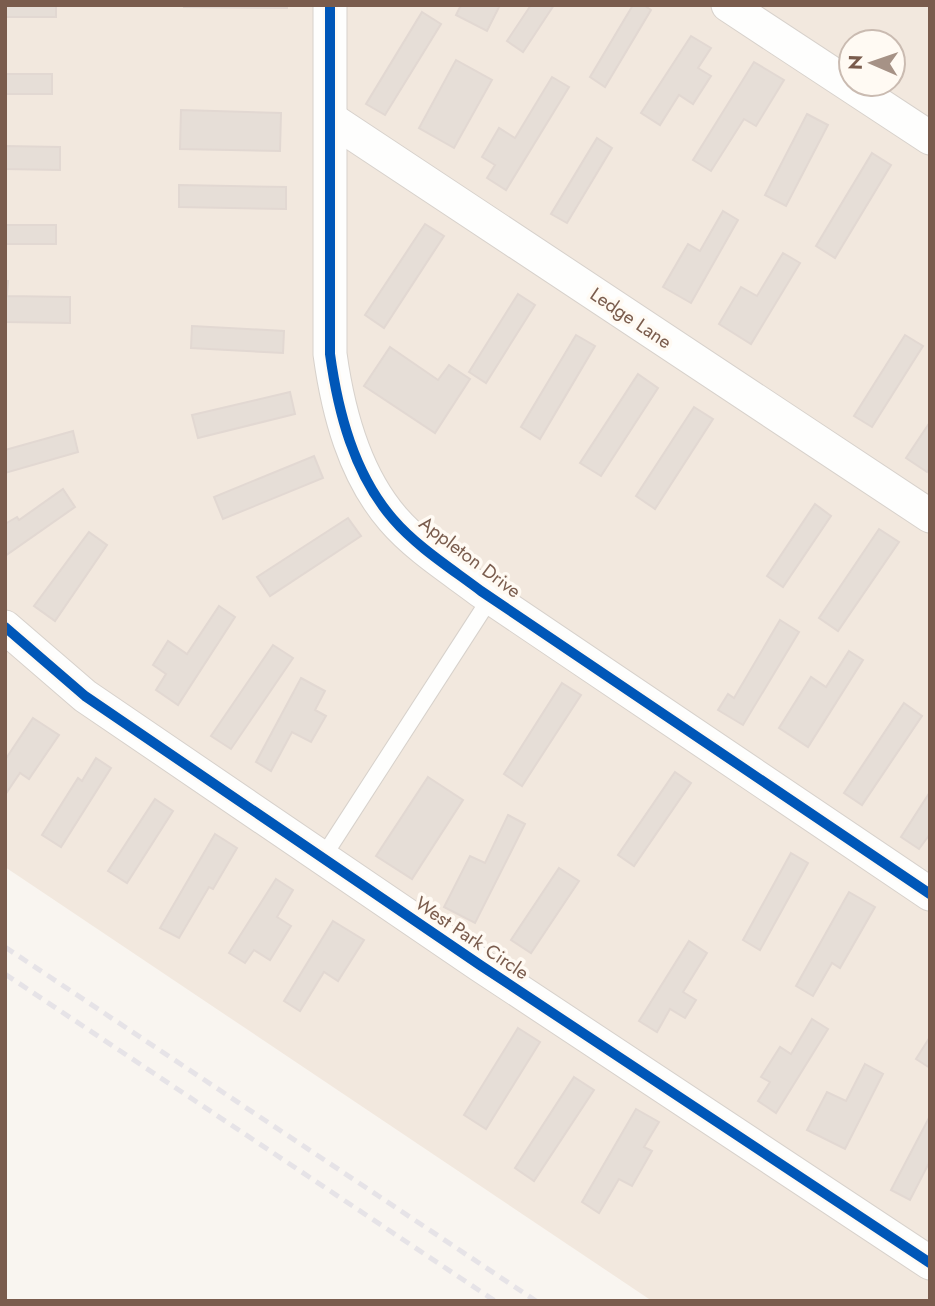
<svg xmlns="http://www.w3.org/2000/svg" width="935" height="1306" viewBox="0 0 935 1306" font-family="Jost,sans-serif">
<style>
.residential{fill:#f2e8de;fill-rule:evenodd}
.building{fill:#e6ded7;stroke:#e2d8d2;stroke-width:2}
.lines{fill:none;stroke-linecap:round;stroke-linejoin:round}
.lane-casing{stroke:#d7d1cb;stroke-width:18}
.street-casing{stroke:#d7d1cb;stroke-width:35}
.lane{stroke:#fefefd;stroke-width:16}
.street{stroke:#fefefd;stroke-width:33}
.rail{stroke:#e6e3e7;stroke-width:5;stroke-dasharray:10 7;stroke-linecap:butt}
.cycleway-casing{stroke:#fffaf3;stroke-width:15}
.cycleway{stroke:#0057b8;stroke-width:10}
.labels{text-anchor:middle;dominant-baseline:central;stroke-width:7;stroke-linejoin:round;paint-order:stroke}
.street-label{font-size:19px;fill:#7a5c4d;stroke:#fffaf3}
</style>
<rect width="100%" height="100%" fill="#f9f5f0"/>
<!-- residential -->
<path class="residential" d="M 5,5 L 930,5 L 930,1301 L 652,1301 L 5,867 ZM 851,42 L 893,42 L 893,84 L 851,84 Z"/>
<!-- building -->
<g class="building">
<rect x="5" y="5" width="51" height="12"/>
<path d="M 184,5 L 287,5 L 287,8 L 184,7 Z"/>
<path d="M 461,5 L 500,5 L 487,31 L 456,15 Z"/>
<path d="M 531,5 L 554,5 L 523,52 L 507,41 Z"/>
<path d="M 633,5 L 644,5 L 651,10 L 605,87 L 590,77 Z"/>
<path d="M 422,12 L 441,24 L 385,115 L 366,104 Z"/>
<path d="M 691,36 L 711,48 L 698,68 L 711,76 L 693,104 L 679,95 L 660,125 L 641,113 Z"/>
<path d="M 456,60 L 492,80 L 454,148 L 419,128 Z"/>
<path d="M 754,62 L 784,80 L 756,126 L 744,119 L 711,171 L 693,160 Z"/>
<rect x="5" y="74" width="47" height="20"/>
<path d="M 552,77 L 569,87 L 506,190 L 487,178 L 495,165 L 482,157 L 499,128 L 515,138 Z"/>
<path d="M 181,110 L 281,113 L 280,151 L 180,149 Z"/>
<path d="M 807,114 L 828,125 L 786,206 L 765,195 Z"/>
<path d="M 597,138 L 612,148 L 567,223 L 551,214 Z"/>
<path d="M 5,146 L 60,147 L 60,170 L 5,169 Z"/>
<path d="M 872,153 L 891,165 L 835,258 L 816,246 Z"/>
<path d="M 179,185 L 286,187 L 286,209 L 179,207 Z"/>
<path d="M 723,211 L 738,220 L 691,303 L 663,287 L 688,244 L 700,251 Z"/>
<path d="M 425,224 L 444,236 L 384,328 L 365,315 Z"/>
<rect x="5" y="225" width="51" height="19"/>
<path d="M 783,253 L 800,263 L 751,344 L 719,324 L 741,287 L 757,296 Z"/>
<path d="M 5,281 L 8,281 L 7,296 L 70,297 L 70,323 L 5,322 Z"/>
<path d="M 518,294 L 535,305 L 486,383 L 469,372 Z"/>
<path d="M 192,326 L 284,331 L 283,353 L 191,348 Z"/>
<path d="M 576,335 L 595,346 L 540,439 L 521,427 Z"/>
<path d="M 905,335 L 923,346 L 872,427 L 854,416 Z"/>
<path d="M 390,347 L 438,380 L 449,365 L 470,379 L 435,433 L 364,386 Z"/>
<path d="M 638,374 L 658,388 L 601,476 L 580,463 Z"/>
<path d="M 290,392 L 295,414 L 198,438 L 192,415 Z"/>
<path d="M 694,407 L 713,419 L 655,509 L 636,496 Z"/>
<path d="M 930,422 L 930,468 L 927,472 L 906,458 Z"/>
<path d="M 73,431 L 78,452 L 5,473 L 5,450 Z"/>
<path d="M 314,456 L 323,478 L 223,519 L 214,497 Z"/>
<path d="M 63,489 L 75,507 L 5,556 L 5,524 L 17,517 L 19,520 Z"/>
<path d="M 815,504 L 831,516 L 783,587 L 767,576 Z"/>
<path d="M 348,518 L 361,536 L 270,596 L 257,577 Z"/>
<path d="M 879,529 L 899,542 L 838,631 L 819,618 Z"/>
<path d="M 89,532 L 107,545 L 55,621 L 34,606 Z"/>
<path d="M 219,606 L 235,617 L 178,705 L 156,690 L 166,674 L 153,665 L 168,641 L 187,654 Z"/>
<path d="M 780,620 L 799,632 L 743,725 L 718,710 L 728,694 L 734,698 Z"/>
<path d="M 273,645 L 293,658 L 231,749 L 211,736 Z"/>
<path d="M 849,651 L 863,660 L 808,747 L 779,728 L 811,677 L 826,687 Z"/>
<path d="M 301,678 L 325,691 L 315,710 L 326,716 L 311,742 L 292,732 L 271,771 L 256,762 Z"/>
<path d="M 562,683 L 581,695 L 522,786 L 504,774 Z"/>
<path d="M 904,703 L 922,716 L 862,805 L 844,793 Z"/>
<path d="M 33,718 L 59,735 L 29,779 L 20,773 L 5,795 L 5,760 Z"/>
<path d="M 96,758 L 111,768 L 61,847 L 42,835 L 78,778 L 82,781 Z"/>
<path d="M 675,772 L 691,783 L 634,866 L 618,855 Z"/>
<path d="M 428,777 L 463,800 L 412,879 L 376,856 Z"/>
<path d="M 930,792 L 930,834 L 919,849 L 901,837 Z"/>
<path d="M 155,799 L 173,811 L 127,883 L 108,871 Z"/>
<path d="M 508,815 L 525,824 L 475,923 L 444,907 L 470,856 L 485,863 Z"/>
<path d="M 215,834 L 237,848 L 213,889 L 209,887 L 179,938 L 160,928 Z"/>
<path d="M 791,853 L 808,863 L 760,950 L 743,940 Z"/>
<path d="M 559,868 L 579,881 L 531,953 L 511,940 Z"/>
<path d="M 276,879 L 293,890 L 277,917 L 291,926 L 270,960 L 254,950 L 245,963 L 229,953 Z"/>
<path d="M 849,892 L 875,907 L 840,968 L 832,963 L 813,996 L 796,986 Z"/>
<path d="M 333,921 L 364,940 L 338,981 L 324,972 L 300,1011 L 284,1001 Z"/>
<path d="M 689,941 L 707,953 L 683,992 L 696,1000 L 685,1018 L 670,1009 L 657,1032 L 639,1021 Z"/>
<path d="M 812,1019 L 828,1029 L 776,1113 L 758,1101 L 770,1082 L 761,1077 L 780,1047 L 791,1054 Z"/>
<path d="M 518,1028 L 540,1042 L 486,1129 L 464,1115 Z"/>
<path d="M 930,1037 L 930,1068 L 916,1059 Z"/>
<path d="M 865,1064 L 883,1074 L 845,1149 L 807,1130 L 827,1092 L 846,1101 Z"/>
<path d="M 574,1077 L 594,1090 L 534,1181 L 515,1168 Z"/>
<path d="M 636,1109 L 659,1122 L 644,1147 L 652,1151 L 632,1186 L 619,1179 L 599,1213 L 582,1202 Z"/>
<path d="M 930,1116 L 930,1161 L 910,1200 L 891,1190 Z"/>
</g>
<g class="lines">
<!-- lane casing -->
<g class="lane-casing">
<path id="lane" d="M 323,857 L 491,597"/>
</g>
<!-- street casing -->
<g class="street-casing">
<g id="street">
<path d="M 330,5 L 330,354 C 338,412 354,474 393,519 C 417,547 452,569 481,591 L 930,894"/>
<path d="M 728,5 L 930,138"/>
<path d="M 331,119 L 930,516"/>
<path d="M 5,627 L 85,696 L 480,965 L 930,1263"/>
</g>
</g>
<!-- lane -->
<use href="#lane" class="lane"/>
<!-- street -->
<use href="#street" class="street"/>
<!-- rail -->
<g class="rail">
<path d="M 5,947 L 536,1301"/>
<path d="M 5,974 L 495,1301"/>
</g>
<!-- cycleway casing -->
<g class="cycleway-casing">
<g id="cycleway">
<path d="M 330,5 L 330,354 C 338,412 354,474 393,519 C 417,547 452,569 481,591 L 930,894"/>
<path d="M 5,627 L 85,696 L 480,965 L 930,1263"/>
</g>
</g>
<!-- cycleway -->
<use href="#cycleway" class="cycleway"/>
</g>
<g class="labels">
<!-- street labels -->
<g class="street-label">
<text transform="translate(631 318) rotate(34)">Ledge Lane</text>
<text transform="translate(470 557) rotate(37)">Appleton Drive</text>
<text transform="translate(472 938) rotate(34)">West Park Circle</text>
</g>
</g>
<!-- border -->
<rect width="935" height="1306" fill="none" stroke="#7a5c4d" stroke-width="14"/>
<!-- north arrow -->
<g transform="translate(872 63) rotate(272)"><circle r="33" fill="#fffaf3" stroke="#cabbb1" stroke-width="2"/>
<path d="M0-5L12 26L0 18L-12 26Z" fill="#a69286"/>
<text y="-10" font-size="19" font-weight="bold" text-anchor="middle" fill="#7a5c4d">N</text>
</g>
</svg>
